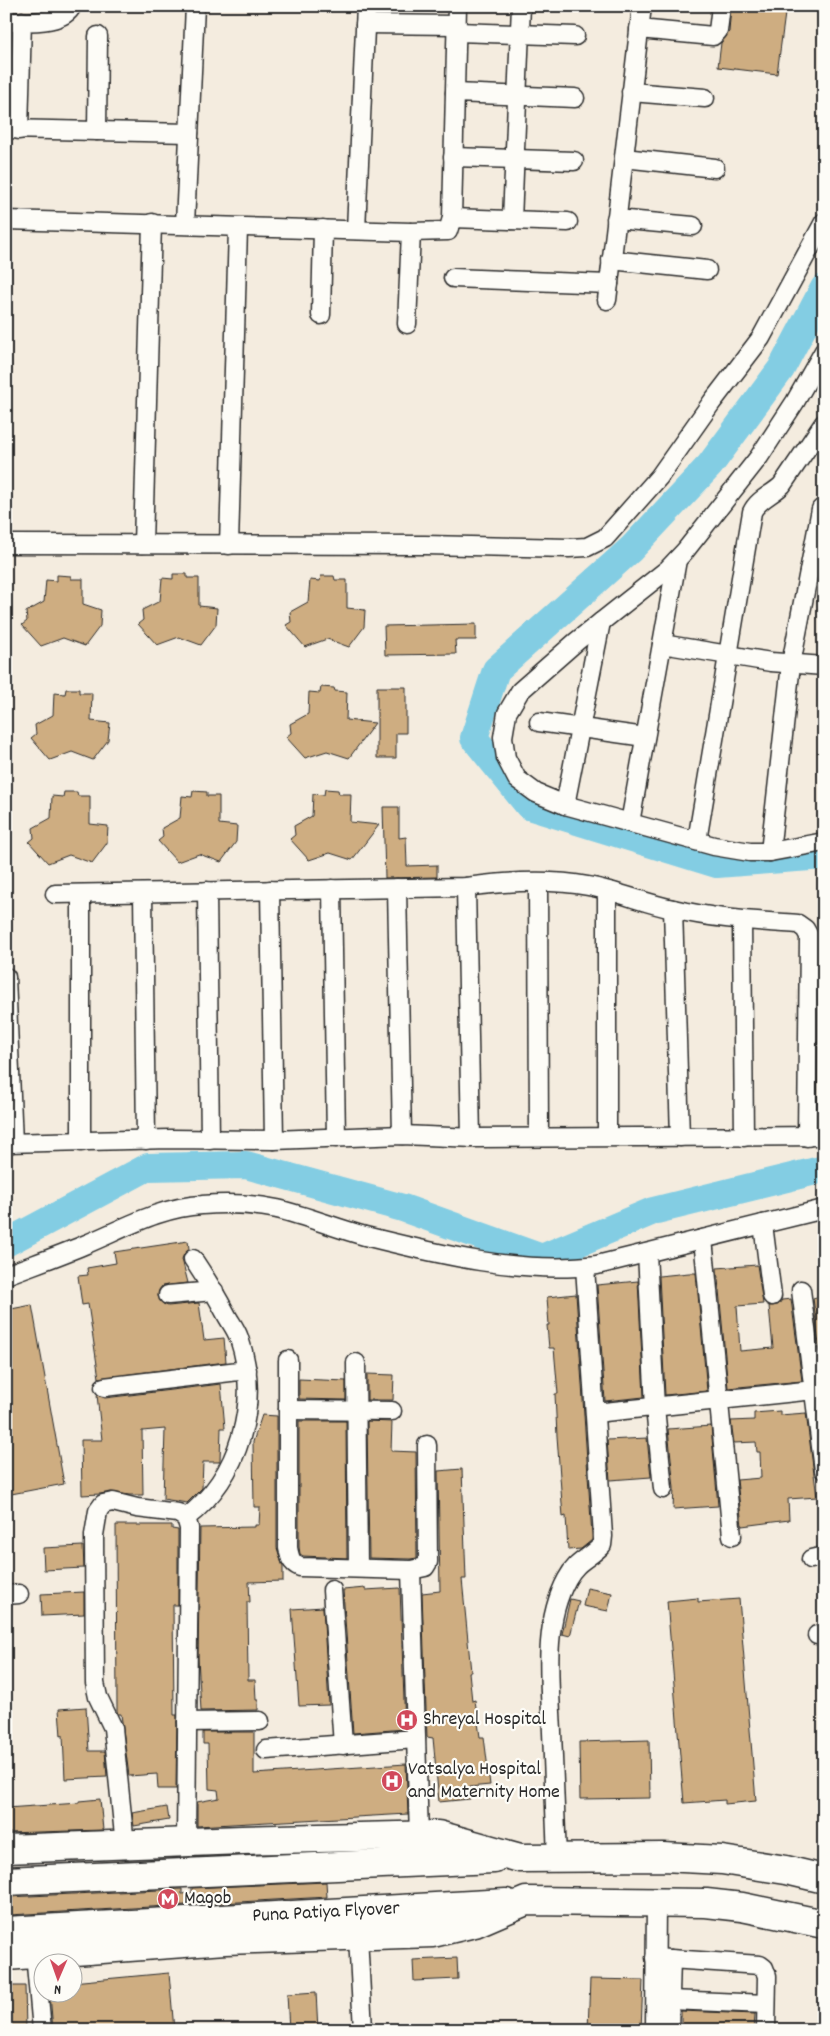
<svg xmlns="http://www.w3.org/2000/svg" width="830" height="2036" viewBox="0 0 830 2036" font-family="Dekko,sans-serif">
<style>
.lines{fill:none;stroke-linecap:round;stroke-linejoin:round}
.river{stroke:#83cde3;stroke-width:28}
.building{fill:#cead81;stroke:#2b2b2b}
.street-casing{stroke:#2b2b2b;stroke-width:21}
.highway-casing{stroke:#2b2b2b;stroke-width:31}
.street{stroke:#fdfcf7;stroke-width:18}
.highway{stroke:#fdfcf7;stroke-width:28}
.labels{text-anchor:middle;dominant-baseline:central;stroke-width:4.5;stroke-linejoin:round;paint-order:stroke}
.poi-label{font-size:20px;fill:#2b2b2b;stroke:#fdfcf7;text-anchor:start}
.street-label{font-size:20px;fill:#2b2b2b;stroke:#fdfcf7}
</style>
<rect width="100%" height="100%" fill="#f4ecdf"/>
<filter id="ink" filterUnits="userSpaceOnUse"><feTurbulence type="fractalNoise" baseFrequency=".02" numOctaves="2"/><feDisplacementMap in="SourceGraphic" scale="10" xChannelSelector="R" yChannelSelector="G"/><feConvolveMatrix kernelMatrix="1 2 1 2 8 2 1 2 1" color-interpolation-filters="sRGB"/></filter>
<g filter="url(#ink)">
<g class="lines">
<!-- river -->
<g class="river">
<path d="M 824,288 L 781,369 L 710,465 L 631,549 L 496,670 L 474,738 L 529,806 L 717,864 L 824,856"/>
<path d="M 6,1243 L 148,1167 L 246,1165 L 403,1208 L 542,1258 L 653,1211 L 824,1169"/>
</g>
</g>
<!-- building -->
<g class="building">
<path d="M 731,6 L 786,6 L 777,74 L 718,67 L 721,43 L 729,32 Z"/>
<path d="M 173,574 L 187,574 L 187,578 L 199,578 L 199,606 L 217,608 L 216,625 L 201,645 L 179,637 L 157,645 L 138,624 L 143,620 L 142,610 L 160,601 L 162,578 L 173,579 Z"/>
<path d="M 57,575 L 71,576 L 71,579 L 83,579 L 83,604 L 101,610 L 100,626 L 85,646 L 63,638 L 41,646 L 22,625 L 27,621 L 26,612 L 44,602 L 46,580 L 57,581 Z"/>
<path d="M 321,576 L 334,576 L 335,580 L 347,580 L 347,608 L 365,610 L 364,627 L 349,647 L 327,639 L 305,647 L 286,625 L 291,622 L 290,612 L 308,602 L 310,580 L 320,581 Z"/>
<path d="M 476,624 L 476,640 L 455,640 L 456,654 L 385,655 L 384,626 Z"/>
<path d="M 321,687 L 334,688 L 335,691 L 347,692 L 346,720 L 375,723 L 349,758 L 327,751 L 305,758 L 286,737 L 291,733 L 290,724 L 308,714 L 309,692 L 320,693 Z"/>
<path d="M 377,687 L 406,687 L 406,733 L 396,733 L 396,758 L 377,758 Z"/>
<path d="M 66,689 L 79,689 L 79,693 L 92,693 L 91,721 L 110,723 L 108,740 L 93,760 L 72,752 L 50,760 L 31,738 L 36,734 L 35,725 L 53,715 L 54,693 L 65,694 Z"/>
<path d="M 325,789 L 338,790 L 339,794 L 351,794 L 350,822 L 379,825 L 352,860 L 330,853 L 309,860 L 290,839 L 295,835 L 294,826 L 312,816 L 313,794 L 324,795 Z"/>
<path d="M 193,791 L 207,792 L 207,796 L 219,796 L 219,824 L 237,826 L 236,842 L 221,862 L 199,854 L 177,862 L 158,841 L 163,837 L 162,828 L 180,818 L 182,796 L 192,797 Z"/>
<path d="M 64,792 L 77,792 L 78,796 L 90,796 L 90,824 L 108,826 L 107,843 L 92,863 L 69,855 L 48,863 L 29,842 L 34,838 L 33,828 L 51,818 L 52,796 L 63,797 Z"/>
<path d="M 383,807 L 399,807 L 399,838 L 406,837 L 407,866 L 437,865 L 437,877 L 385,878 Z"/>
<path d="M 188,1241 L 189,1249 L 184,1254 L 182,1259 L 188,1283 L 162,1286 L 159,1290 L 158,1296 L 163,1304 L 168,1306 L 199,1303 L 204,1340 L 224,1338 L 226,1362 L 99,1378 L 88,1304 L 82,1305 L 78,1276 L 88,1275 L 87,1268 L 116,1263 L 114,1252 Z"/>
<path d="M 757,1265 L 763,1304 L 737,1306 L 740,1351 L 773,1348 L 769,1306 L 778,1305 L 782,1300 L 791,1299 L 802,1381 L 728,1388 L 717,1268 Z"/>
<path d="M 689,1273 L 696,1273 L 707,1391 L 665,1395 L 659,1276 Z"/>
<path d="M 638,1281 L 644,1397 L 605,1401 L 597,1285 Z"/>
<path d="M 576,1294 L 592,1536 L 592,1540 L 581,1549 L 568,1550 L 566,1516 L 563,1517 L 557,1436 L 555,1394 L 558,1394 L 554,1348 L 549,1348 L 548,1337 L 547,1325 L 549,1325 L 547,1297 Z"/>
<path d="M 824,1295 L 824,1383 L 813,1298 Z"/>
<path d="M 32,1305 L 64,1484 L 6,1495 L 6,1310 Z"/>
<path d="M 367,1374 L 394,1375 L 393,1400 L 367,1400 Z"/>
<path d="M 299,1379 L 346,1381 L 346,1400 L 299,1399 Z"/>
<path d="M 221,1384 L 225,1428 L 221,1428 L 220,1460 L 219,1462 L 203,1462 L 202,1488 L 187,1503 L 163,1499 L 165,1429 L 142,1431 L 143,1495 L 129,1495 L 111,1492 L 100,1494 L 82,1495 L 81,1440 L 102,1440 L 97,1395 L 105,1398 Z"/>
<path d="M 780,1411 L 780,1415 L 806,1413 L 817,1497 L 788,1499 L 789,1520 L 742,1526 L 737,1480 L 761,1478 L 760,1452 L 757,1452 L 756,1442 L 734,1443 L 731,1421 L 754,1420 L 754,1413 Z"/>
<path d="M 262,1415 L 277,1416 L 277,1548 L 283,1567 L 283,1581 L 249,1582 L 250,1602 L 247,1602 L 248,1680 L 255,1680 L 256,1700 L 258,1700 L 258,1710 L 201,1711 L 198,1657 L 200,1528 L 255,1527 L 255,1525 L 259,1525 L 260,1507 L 254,1507 L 253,1442 Z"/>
<path d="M 299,1421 L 346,1421 L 347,1558 L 303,1556 L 300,1554 L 299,1547 Z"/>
<path d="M 367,1421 L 392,1422 L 391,1451 L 416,1452 L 417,1558 L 410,1559 L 369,1558 Z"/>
<path d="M 711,1426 L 718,1506 L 673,1509 L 674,1488 L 668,1429 Z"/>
<path d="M 647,1438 L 651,1477 L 610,1480 L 607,1440 Z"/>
<path d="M 462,1469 L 466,1579 L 462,1579 L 471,1672 L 469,1672 L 472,1701 L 475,1700 L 480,1737 L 484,1737 L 490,1785 L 469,1787 L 470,1799 L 439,1802 L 433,1738 L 427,1737 L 422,1593 L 440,1591 L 438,1471 Z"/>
<path d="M 116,1525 L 172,1525 L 172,1529 L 178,1530 L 178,1605 L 173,1605 L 174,1715 L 177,1715 L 176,1789 L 158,1789 L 157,1774 L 129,1776 L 121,1714 L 118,1714 L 117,1711 Z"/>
<path d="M 83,1546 L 84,1568 L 44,1570 L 43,1548 Z"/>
<path d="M 365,1588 L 365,1590 L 400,1588 L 405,1729 L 353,1733 L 343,1590 Z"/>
<path d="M 587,1588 L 612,1593 L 608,1611 L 583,1606 Z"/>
<path d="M 84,1592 L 84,1614 L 42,1616 L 41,1594 Z"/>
<path d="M 698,1598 L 698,1602 L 739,1599 L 756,1801 L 725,1804 L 725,1800 L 684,1803 L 667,1601 Z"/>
<path d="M 570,1599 L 579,1601 L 570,1636 L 562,1634 Z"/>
<path d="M 323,1607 L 329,1705 L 299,1706 L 292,1609 Z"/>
<path d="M 86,1707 L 89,1751 L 105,1751 L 107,1777 L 65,1779 L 63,1735 L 61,1736 L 59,1709 Z"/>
<path d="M 203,1732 L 254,1732 L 254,1774 L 406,1764 L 408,1814 L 197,1826 L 197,1802 L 219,1798 L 218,1790 L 209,1789 L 208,1744 L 203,1744 Z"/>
<path d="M 649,1740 L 650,1798 L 580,1799 L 579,1742 Z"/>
<path d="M 100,1799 L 103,1830 L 6,1833 L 6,1808 L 79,1803 L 79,1801 Z"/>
<path d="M 167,1807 L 169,1820 L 134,1826 L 132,1813 Z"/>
<path d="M 326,1882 L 327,1897 L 9,1915 L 8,1897 L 182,1889 L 182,1894 L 192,1893 L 192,1888 Z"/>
<path d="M 457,1958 L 458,1979 L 414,1981 L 413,1960 Z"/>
<path d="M 169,1973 L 174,2030 L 53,2030 L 50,1994 L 72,1994 L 72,1982 Z"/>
<path d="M 590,1979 L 643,1980 L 641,2030 L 588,2030 Z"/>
<path d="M 6,1986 L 25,1986 L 26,2030 L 6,2030 Z"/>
<path d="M 316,1992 L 318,2030 L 289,2030 L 287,1994 Z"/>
<path d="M 681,2011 L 755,2014 L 754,2030 L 681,2030 Z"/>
</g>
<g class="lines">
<!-- street casing -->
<g class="street-casing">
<g id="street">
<path d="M 6,22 C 25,21 63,25 72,6"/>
<path d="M 365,24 L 457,25"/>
<path d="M 639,29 L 713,36 L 718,31 L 721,6"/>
<path d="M 457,32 L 575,36"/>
<path d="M 631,92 L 705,98"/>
<path d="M 455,93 L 575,98"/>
<path d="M 6,129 L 189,133"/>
<path d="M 19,130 L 22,21"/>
<path d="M 97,131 L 98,36"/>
<path d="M 453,157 L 574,161"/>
<path d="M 624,158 L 715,168"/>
<path d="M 452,218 L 568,222"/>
<path d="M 616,219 L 693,226"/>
<path d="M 6,220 L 411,232 L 448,231 L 452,218 L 457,6"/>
<path d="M 512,220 L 521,6"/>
<path d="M 185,224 L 195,6"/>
<path d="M 356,230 L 366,6"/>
<path d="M 611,260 L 707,270"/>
<path d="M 453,278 L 609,284"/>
<path d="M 607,300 L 642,6"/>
<path d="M 321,315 L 323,229"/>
<path d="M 407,324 L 411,232"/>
<path d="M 824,351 L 795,402 L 759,457 L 685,551 L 668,569 L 577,641 L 520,691 L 507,713 L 503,737 L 506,758 L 517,779 L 536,793 L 565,805 L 714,846 L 750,852 L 770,852 L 824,842"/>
<path d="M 6,544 L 425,545 L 569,548 L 587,547 L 605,538 L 659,477 L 712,402 L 761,338 L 824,222"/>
<path d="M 143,544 L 152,223"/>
<path d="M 229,545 L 238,228"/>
<path d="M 662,644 L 771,662 L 824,666"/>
<path d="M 539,722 L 645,737"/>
<path d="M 565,805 L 601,622"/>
<path d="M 630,823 L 677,560"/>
<path d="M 697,841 L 752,512 C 758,499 772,495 782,485 L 824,423"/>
<path d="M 770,852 L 791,664 L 821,509"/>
<path d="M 538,883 L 539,1137"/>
<path d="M 466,887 L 471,1138"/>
<path d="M 397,888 L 402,1135"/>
<path d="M 332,889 L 336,1138"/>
<path d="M 270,890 L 274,1140"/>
<path d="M 207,891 L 210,1140"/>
<path d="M 143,893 L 146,1140"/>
<path d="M 55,894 L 466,887 C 503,882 551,879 588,886 C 617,891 644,903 673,909 C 714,919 756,921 798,924 L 805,929 L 809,936 L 807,1137"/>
<path d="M 673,909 L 680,1137"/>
<path d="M 742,921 L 744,1137"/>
<path d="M 6,977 L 13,1143"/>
<path d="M 607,1136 L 607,891"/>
<path d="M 81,1142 L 81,894"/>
<path d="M 6,1143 L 170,1139 L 274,1140 L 402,1135 L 475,1138 L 824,1136"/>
<path d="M 763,1224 L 772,1296"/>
<path d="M 703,1239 L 732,1536"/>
<path d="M 647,1253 L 655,1407 L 663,1489"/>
<path d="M 6,1275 C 32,1265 58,1256 84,1245 C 123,1229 160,1207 202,1205 C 227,1203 253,1204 277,1209 C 307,1216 335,1228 365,1236 C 437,1254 523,1275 597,1265 L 824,1209"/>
<path d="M 801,1290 L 824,1470"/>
<path d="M 168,1295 L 214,1291"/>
<path d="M 288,1360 L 288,1548 C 290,1558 291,1563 300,1567 L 411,1570 L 425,1567 L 428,1562 L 427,1445"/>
<path d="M 356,1363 L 358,1568"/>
<path d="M 104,1387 L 247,1370"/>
<path d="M 288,1410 L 392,1411"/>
<path d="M 595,1413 L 814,1390"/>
<path d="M 186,1518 C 240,1476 261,1403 239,1338 C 236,1329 230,1322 226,1314 C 216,1295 205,1277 193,1259"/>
<path d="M 811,1559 L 824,1556"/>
<path d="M 411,1570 L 419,1836"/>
<path d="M 332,1590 L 343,1745"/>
<path d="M 6,1595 L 19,1594"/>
<path d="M 817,1635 L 824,1634"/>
<path d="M 187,1722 L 260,1721"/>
<path d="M 266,1750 L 416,1739"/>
<path d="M 125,1845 L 113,1728 L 98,1697 L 95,1683 L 94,1535 L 98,1511 L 103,1504 L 113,1502 L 137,1508 L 178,1513 L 186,1518 L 189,1528 L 186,1842"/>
<path d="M 557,1858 C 555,1816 554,1774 552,1732 C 550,1682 542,1625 567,1579 C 577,1560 589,1559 602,1545 L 603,1536 L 585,1267"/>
<path d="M 358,1936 L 363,2030"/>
<path d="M 35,1954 L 42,2030"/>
<path d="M 655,1958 L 760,1965 L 764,1968 L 767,1976 L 766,2030"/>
<path d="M 670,2000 L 766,2004"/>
<path d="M 655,2030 L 656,1902"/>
<path d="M 669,2030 L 671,1959"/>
</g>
</g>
<!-- highway casing -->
<g class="highway-casing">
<g id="highway">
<path d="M 6,1849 L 242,1840 L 438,1835 L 520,1858 L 663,1857 L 722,1860 L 786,1870 L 824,1879"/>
<path d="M 6,1881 L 494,1859"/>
<path d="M 6,1931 L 506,1903"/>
<path d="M 6,1956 L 225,1940 L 433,1933 L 475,1923 L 526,1901 L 706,1903 L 742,1907 L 824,1924"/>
</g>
</g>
<!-- street -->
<use href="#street" class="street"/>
<!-- highway -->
<use href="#highway" class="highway"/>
</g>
</g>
<!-- icons -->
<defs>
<g id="hospital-disc" transform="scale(1.125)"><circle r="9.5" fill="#d1495b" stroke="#fdfcf7"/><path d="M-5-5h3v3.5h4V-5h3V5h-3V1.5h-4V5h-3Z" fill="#fff"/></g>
<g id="metro-disc" transform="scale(1.125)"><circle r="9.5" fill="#d1495b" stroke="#fdfcf7"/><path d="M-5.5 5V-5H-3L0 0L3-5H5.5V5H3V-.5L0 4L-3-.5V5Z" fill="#fff"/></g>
</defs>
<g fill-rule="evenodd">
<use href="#hospital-disc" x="407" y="1720"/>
<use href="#hospital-disc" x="392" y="1781"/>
<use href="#metro-disc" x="168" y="1899"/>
</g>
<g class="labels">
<!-- poi labels -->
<g class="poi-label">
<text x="423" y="1720">Shreyal Hospital</text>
<text x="408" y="1770">Vatsalya Hospital<tspan x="408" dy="23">and Maternity Home</tspan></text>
<text x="184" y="1899">Magob</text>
</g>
<!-- street labels -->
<g class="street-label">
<text transform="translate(326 1913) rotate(-3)">Puna Patiya Flyover</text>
</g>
</g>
<!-- margin -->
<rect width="830" height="2036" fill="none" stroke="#fdfcf7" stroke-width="25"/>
<rect x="12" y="12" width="805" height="2011" fill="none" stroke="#2b2b2b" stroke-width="2" filter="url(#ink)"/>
<!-- north arrow -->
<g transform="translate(58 1978) rotate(182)"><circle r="24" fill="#fdfcf7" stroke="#a9a8a5"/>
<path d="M0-4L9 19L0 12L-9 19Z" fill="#d1495b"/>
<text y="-8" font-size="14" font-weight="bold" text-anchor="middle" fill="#2b2b2b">N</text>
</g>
</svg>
